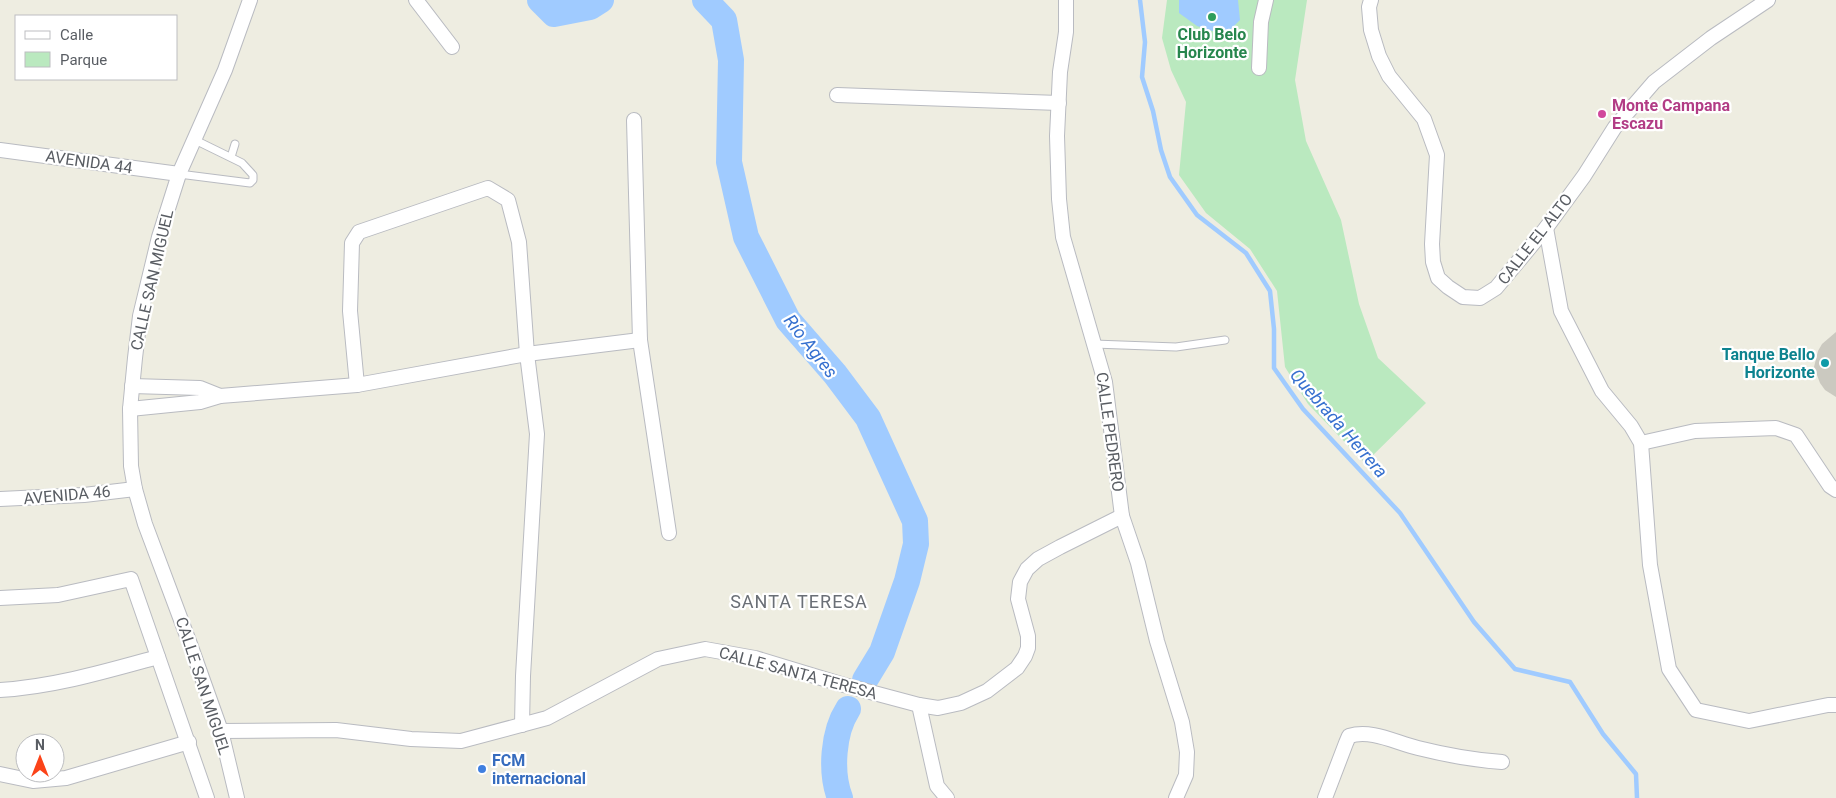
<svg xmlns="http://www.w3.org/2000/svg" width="1836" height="798" viewBox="0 0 1836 798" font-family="Roboto,sans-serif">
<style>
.green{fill:#bae9bf}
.water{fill:#a0cbff}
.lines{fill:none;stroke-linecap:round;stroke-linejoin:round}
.stream{stroke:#a0cbff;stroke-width:4.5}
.river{stroke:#a0cbff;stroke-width:26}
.building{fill:#cbc9c0}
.lane-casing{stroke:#b9bbc1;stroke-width:9}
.street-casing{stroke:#b9bbc1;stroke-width:16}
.lane{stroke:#fff;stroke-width:7}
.street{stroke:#fff;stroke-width:14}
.leisure-dot{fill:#2e9e5b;stroke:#fff;stroke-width:2}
.hotel-dot{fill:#d1479c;stroke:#fff;stroke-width:2}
.culture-dot{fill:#0f9aa8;stroke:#fff;stroke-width:2}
.shop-dot{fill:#3f7fe0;stroke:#fff;stroke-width:2}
.labels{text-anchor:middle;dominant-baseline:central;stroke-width:4.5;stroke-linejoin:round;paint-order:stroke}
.leisure-label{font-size:16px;font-weight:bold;fill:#27864d;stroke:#fff}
.hotel-label{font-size:16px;font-weight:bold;fill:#b23c85;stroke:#fff;text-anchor:start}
.street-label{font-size:16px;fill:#595d63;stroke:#fff}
.culture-label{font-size:16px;font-weight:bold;fill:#0d838f;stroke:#fff;text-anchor:end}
.shop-label{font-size:16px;font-weight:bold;fill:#366cbe;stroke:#fff;text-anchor:start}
.water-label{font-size:18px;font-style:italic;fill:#3670cf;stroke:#fff}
.neighbourhood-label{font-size:18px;letter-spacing:1px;fill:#6a6f76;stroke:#fff}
</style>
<rect width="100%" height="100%" fill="#eeede1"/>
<!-- green -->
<path class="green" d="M 1167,0 L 1307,0 L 1295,80 L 1306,141 L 1341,220 L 1359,304 L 1378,358 L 1426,403 L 1365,463 L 1308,404 L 1285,367 L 1277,291 L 1250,249 L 1206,213 L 1179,175 L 1186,102 L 1171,70 L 1162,38 Z"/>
<!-- water -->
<path class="water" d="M 1179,0 L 1238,0 L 1240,20 L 1225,35 L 1197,26 L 1179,13 Z"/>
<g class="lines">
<!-- stream -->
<path class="stream" d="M 1140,0 L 1145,42 L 1142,77 L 1153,111 L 1161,150 L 1170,177 L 1197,215 L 1246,253 L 1270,291 L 1274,329 L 1274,368 L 1303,409 L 1400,513 L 1474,622 L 1515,669 L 1570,682 L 1603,734 L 1636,774 L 1637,798"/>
<!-- river -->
<g class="river">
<path d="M 540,0 L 554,14 L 590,7 L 601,0"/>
<path d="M 705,0 L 724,20 L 731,60 L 729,162 L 746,237 L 788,320 L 835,374 L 868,418 L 915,521 L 916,544 L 907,581 L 882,652 L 865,680"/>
<path d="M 840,798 C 830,772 833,732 848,709"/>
</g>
</g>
<!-- building -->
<path class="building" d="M 1836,332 L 1836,397 L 1825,390 L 1820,383 L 1814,367 L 1818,351 L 1822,344 Z"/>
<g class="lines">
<!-- lane casing -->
<g class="lane-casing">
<g id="lane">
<path d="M 231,157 L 235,144"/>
<path d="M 179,174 L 250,183 L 253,180 L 253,175 L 242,163 L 195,140"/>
<path d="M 1094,344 L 1176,347 L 1225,340"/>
</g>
</g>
<!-- street casing -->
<g class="street-casing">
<g id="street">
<path d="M 416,0 L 452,47"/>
<path d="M 1066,0 L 1066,32 L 1060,72 L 1057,136 L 1059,199 L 1063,237 L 1105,382 L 1122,516 L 1138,563 L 1157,641 L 1182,722 L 1187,752 L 1186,775 L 1176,798"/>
<path d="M 1371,0 L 1369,7 L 1371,30 L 1379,56 L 1389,76 L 1424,119 L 1437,155 L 1432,244 L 1433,262 L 1438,278 L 1448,287 L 1463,297 L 1480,298 L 1496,288 L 1546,228 L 1584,176 L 1615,127 L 1654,82 L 1711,38 L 1768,0"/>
<path d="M 1259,68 L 1261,22 L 1266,0"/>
<path d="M 837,95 L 1059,103"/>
<path d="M 634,120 L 640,340 L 669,533"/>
<path d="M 0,150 L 179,174"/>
<path d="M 1546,228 L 1561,311 L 1602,391 L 1631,426 L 1641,443 L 1650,565 L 1669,669 L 1696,710 L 1749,721 L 1828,705 L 1836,705"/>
<path d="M 357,385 L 350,311 L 352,243 L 359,232 L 488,188 L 508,200 L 519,242 L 527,354 L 537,434 L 523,676 L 522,725"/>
<path d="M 132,386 L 200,388 L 220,396"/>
<path d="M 130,409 L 200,402 L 220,396 L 357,385 L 527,354 L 640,340"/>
<path d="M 1641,443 L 1695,431 L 1776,428 L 1796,435 L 1830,486 L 1836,490"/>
<path d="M 0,499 L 84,495 L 135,489"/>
<path d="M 0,598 L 58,595 L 131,579 L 207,798"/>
<path d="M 0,690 C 53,687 107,671 158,657"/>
<path d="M 919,705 L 937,786 L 947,798"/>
<path d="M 221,731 L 336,730 L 411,739 L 461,741 L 547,718 L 658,659 L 705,649 L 755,658 L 844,685 L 919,705 L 938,708 L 961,703 L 987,691 L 1017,668 L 1025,656 L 1028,648 L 1028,636 L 1018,599 L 1020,582 L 1027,569 L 1038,559 L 1060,547 L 1122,516"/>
<path d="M 0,774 L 33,781 L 66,778 L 189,742"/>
<path d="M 237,798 L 221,731 L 190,644 L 145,524 L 135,489 L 131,466 L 130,409 L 135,358 L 140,316 L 159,237 L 179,174 L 225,70 L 250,0"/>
<path d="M 1325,798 L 1346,743 L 1349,736 C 1372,729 1396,743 1418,748 C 1446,755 1473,760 1502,762"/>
</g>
</g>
<!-- lane -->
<use href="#lane" class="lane"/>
<!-- street -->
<use href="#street" class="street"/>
</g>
<!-- markers -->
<circle class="leisure-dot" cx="1212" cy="17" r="5"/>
<circle class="hotel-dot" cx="1602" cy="114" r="5"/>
<circle class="culture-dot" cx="1825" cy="363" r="5"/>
<circle class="shop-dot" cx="482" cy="769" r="5"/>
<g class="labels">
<!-- leisure labels -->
<g class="leisure-label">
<text x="1212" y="34">Club Belo<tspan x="1212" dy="18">Horizonte</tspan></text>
</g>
<!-- hotel labels -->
<g class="hotel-label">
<text x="1612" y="105">Monte Campana<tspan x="1612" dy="18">Escazu</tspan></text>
</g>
<!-- street labels -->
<g class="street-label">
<text transform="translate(89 162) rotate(8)">AVENIDA 44</text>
<text transform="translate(1535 239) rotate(-52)">CALLE EL ALTO</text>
<text transform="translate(152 280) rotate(-77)">CALLE SAN MIGUEL</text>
<text transform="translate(1110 432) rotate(82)">CALLE PEDRERO</text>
<text transform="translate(67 495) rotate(-5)">AVENIDA 46</text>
<text transform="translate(798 673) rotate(15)">CALLE SANTA TERESA</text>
<text transform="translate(203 686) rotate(72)">CALLE SAN MIGUEL</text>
</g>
<!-- culture labels -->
<g class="culture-label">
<text x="1815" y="354">Tanque Bello<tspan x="1815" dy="18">Horizonte</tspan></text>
</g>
<!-- shop labels -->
<g class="shop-label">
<text x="492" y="760">FCM<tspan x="492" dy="18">internacional</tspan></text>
</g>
<!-- water labels -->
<g class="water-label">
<text transform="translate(811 346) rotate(52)">Río Agres</text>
<text transform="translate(1339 423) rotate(49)">Quebrada Herrera</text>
</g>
<!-- neighbourhood labels -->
<g class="neighbourhood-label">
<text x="799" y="601">SANTA TERESA</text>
</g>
</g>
<!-- legend -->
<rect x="15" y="15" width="162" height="65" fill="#ffffff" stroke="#bdbec1"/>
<rect x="25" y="31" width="25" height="8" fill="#ffffff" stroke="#bdbec1"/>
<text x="60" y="40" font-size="15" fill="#595d63">Calle</text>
<rect x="25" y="52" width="25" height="15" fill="#bae9bf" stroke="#bdbec1"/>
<text x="60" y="65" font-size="15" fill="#595d63">Parque</text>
<!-- north arrow -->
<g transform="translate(40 758)"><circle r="24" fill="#ffffff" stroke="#bdbec1"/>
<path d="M0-4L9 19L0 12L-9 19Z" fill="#fb4319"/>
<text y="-8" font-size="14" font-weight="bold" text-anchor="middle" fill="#595d63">N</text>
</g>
</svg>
